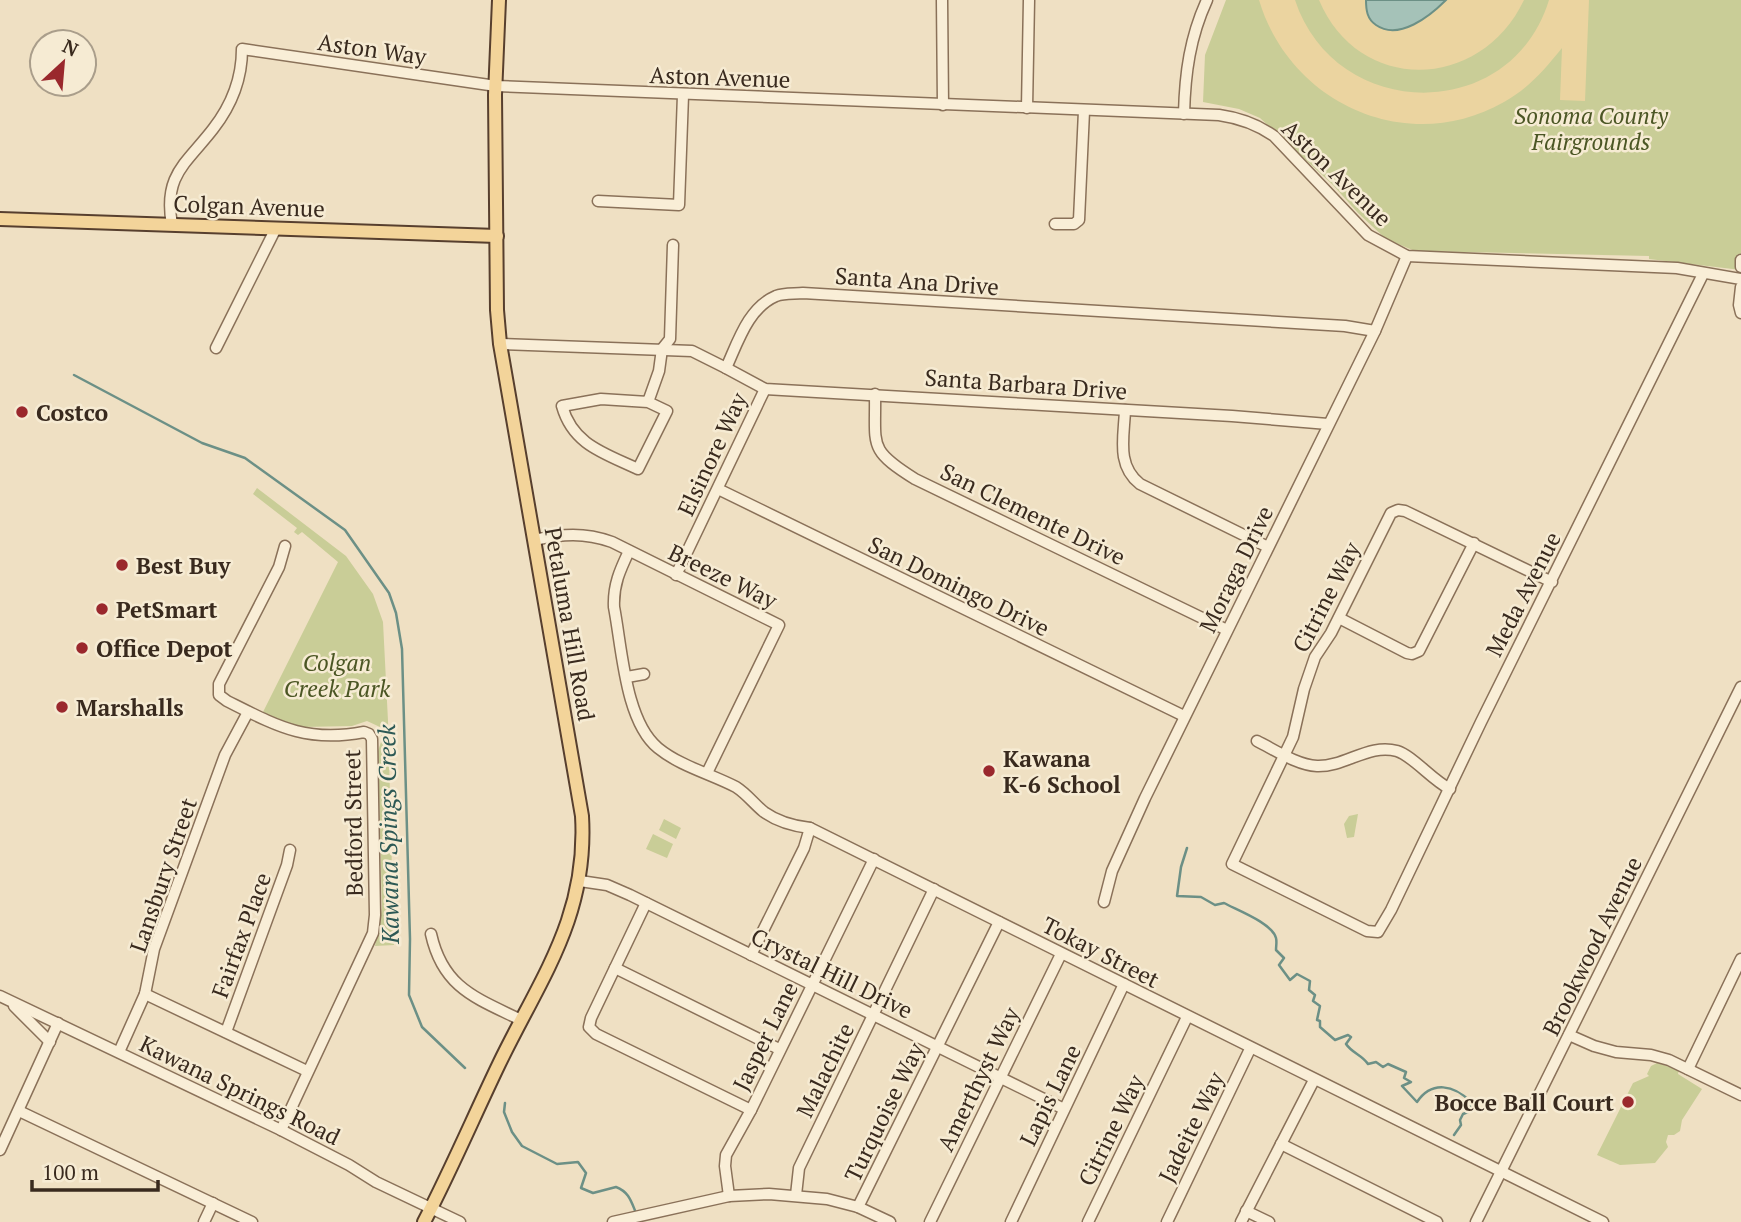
<svg xmlns="http://www.w3.org/2000/svg" width="1741" height="1222" viewBox="0 0 1741 1222" font-family="'PT Serif',serif">
<style>
.green{fill:#c9cd97}
.sand{fill:#ebd4a0}
.water{fill:#a5c2b8;stroke:#6c9086;stroke-width:2}
.lines{fill:none;stroke-linecap:round;stroke-linejoin:round}
.stream{stroke:#6c9086;stroke-width:2.5}
.minor-casing{stroke:#8a7159;stroke-width:13}
.major-casing{stroke:#573f2e;stroke-width:16}
.minor{stroke:#f9eed7;stroke-width:10}
.major{stroke:#f3d49a;stroke-width:12}
.poi-dot{fill:#9a282d;stroke:#f6ebd3;stroke-width:2.5}
.labels{text-anchor:middle;dominant-baseline:central;stroke-width:5;stroke-linejoin:round;paint-order:stroke}
.street-label{font-size:23px;fill:#392a1e;stroke:#f6ebd3}
.park-label{font-size:23px;font-style:italic;fill:#4b5624;stroke:#f6ebd3}
.poi-label{font-size:23px;font-weight:bold;fill:#392a1e;stroke:#f6ebd3;text-anchor:start}
.water-label{font-size:24px;font-style:italic;fill:#2d5955;stroke:#f6ebd3}
</style>
<rect width="100%" height="100%" fill="#efe0c3"/>
<!-- green -->
<g class="green">
<path d="M 1226,0 L 1741,0 L 1741,270 L 1649,259 L 1649,256 L 1415,251 L 1386,239 L 1358,213 L 1333,185 L 1260,118 L 1239,109 L 1203,102 L 1205,55 Z"/>
<path d="M 257,488 L 346,556 L 373,594 L 383,622 L 388,721 L 394,945 L 375,946 L 382,908 L 378,751 L 382,739 L 380,727 L 367,721 L 352,726 L 303,727 L 287,723 L 263,712 L 338,562 L 302,532 L 298,535 L 294,532 L 297,528 L 253,494 Z"/>
<path d="M 1358,814 L 1354,837 L 1347,838 L 1344,824 L 1349,816 Z"/>
<path d="M 664,819 L 681,828 L 676,839 L 659,830 Z"/>
<path d="M 653,834 L 673,844 L 667,858 L 646,849 Z"/>
<path d="M 1657,1063 L 1679,1070 L 1678,1074 L 1702,1089 L 1682,1120 L 1680,1131 L 1674,1135 L 1668,1135 L 1666,1142 L 1668,1147 L 1655,1163 L 1620,1165 L 1597,1155 L 1633,1083 L 1649,1076 L 1647,1074 L 1651,1066 Z"/>
</g>
<!-- sand -->
<g class="sand">
<path d="M 1259,0 L 1295,0 C 1335,122 1511,125 1549,0 L 1589,0 L 1585,101 L 1560,100 L 1562,48 C 1545,69 1528,89 1504,102 C 1408,157 1290,104 1259,0 Z"/>
<path d="M 1319,0 L 1524,0 C 1481,91 1359,95 1319,0 Z"/>
</g>
<!-- water -->
<path class="water" d="M 1366,0 L 1446,0 C 1430,16 1399,41 1376,25 C 1367,19 1366,10 1366,0 Z"/>
<g class="lines">
<!-- stream -->
<g class="stream">
<path d="M 74,375 L 202,443 L 245,458 L 345,530 L 389,593 L 396,613 L 402,649 L 410,939 L 409,995 L 422,1027 L 465,1068"/>
<path d="M 1187,848 L 1181,867 L 1177,896 L 1201,897 L 1215,905 L 1224,903 C 1237,910 1272,923 1276,938 C 1277,942 1276,946 1276,950 L 1284,958 L 1279,965 L 1290,980 L 1297,974 L 1310,981 L 1309,990 L 1315,995 L 1313,1001 L 1320,1006 L 1317,1020 L 1320,1021 L 1320,1027 L 1335,1040 L 1348,1035 L 1351,1037 L 1346,1044 C 1352,1053 1362,1055 1368,1064 L 1376,1062 L 1383,1067 L 1388,1064 L 1406,1072 L 1404,1078 L 1411,1082 L 1402,1086 L 1417,1102 C 1432,1080 1454,1085 1471,1102 L 1469,1106 L 1473,1110 L 1463,1114 L 1460,1120 L 1461,1125 L 1454,1135"/>
<path d="M 505,1103 L 504,1112 L 512,1132 L 522,1146 L 557,1164 L 578,1162 L 586,1173 L 581,1188 L 593,1193 L 616,1187 C 629,1192 631,1201 636,1213"/>
</g>
<!-- minor casing -->
<g class="minor-casing">
<g id="minor">
<path d="M 942,0 L 943,105"/>
<path d="M 1027,108 L 1029,0"/>
<path d="M 1184,114 C 1185,73 1190,37 1207,0"/>
<path d="M 598,201 L 679,205 L 683,95"/>
<path d="M 1055,224 L 1074,224 L 1079,220 L 1084,111"/>
<path d="M 172,225 C 163,175 186,164 213,129 C 231,106 242,78 242,49 L 496,86 L 1219,115 C 1240,118 1257,124 1274,136 L 1368,235 L 1407,256 L 1677,268 L 1741,279"/>
<path d="M 1741,260 L 1741,267"/>
<path d="M 1741,287 L 1739,305 L 1741,313"/>
<path d="M 500,344 L 692,351 L 726,368 C 738,342 748,308 776,296 C 784,293 795,294 803,293 L 1345,326 L 1375,331"/>
<path d="M 216,348 L 276,228"/>
<path d="M 726,368 L 765,389 L 1232,416 L 1328,424"/>
<path d="M 875,394 C 876,446 867,449 915,479 L 1227,630"/>
<path d="M 648,402 L 667,411 L 638,469 C 604,453 573,445 562,406 L 601,399 L 648,402 L 659,371 L 662,349 L 670,339 L 673,245"/>
<path d="M 1125,410 C 1124,437 1116,465 1140,484 L 1268,547"/>
<path d="M 718,489 L 1184,716"/>
<path d="M 534,540 C 562,534 584,532 612,542 L 779,625 L 707,773"/>
<path d="M 629,551 C 620,570 613,585 614,607 C 622,648 625,721 658,748 C 680,766 711,774 736,787 C 747,794 754,804 764,812 C 778,822 793,826 810,828 L 1603,1222"/>
<path d="M 676,575 L 765,389"/>
<path d="M 1552,582 L 1405,511 L 1398,510 L 1391,513 L 1331,633 L 1315,657 L 1304,689 L 1293,737 L 1232,864 L 1367,931 L 1378,932 L 1391,910 L 1481,722 L 1703,274"/>
<path d="M 1339,618 L 1407,653 L 1412,654 L 1419,651 L 1474,543"/>
<path d="M 627,677 L 644,674"/>
<path d="M 1257,741 C 1275,750 1297,765 1317,766 C 1345,767 1369,743 1397,751 C 1413,756 1432,780 1450,789"/>
<path d="M 580,881 L 607,885 L 630,895 L 1064,1109"/>
<path d="M 1104,902 L 1112,871 L 1145,798 L 1375,331 L 1407,256"/>
<path d="M 646,903 L 591,1018 L 589,1027 L 596,1034 L 751,1110"/>
<path d="M 431,934 C 443,988 476,998 521,1020"/>
<path d="M 751,955 L 804,848 L 810,828"/>
<path d="M 615,968 L 779,1049"/>
<path d="M 145,994 L 307,1071"/>
<path d="M 0,996 L 281,1130 L 349,1165 L 376,1182 L 460,1222"/>
<path d="M 14,1006 L 50,1042"/>
<path d="M 226,1032 L 287,865 L 290,850"/>
<path d="M 1569,1035 L 1594,1046 L 1616,1052 L 1651,1055 L 1669,1060 L 1741,1095"/>
<path d="M 119,1052 L 145,994 L 154,949 L 225,755 L 248,712"/>
<path d="M 1688,1069 L 1741,959"/>
<path d="M 19,1111 L 252,1222"/>
<path d="M 281,1130 L 366,948 L 373,933 L 375,915 L 372,739 L 369,734 L 364,732 C 306,743 277,726 227,701 L 219,695 L 219,684 L 279,567 L 285,546"/>
<path d="M 1281,1144 L 1437,1222"/>
<path d="M 0,1150 L 58,1023"/>
<path d="M 796,1195 L 799,1168 L 934,889"/>
<path d="M 729,1196 L 725,1166 L 726,1155 L 751,1110 L 874,859"/>
<path d="M 858,1207 L 999,922"/>
<path d="M 1246,1211 L 1269,1222"/>
<path d="M 204,1222 L 213,1203"/>
<path d="M 613,1222 L 729,1196 L 769,1194 L 827,1199 L 858,1207 L 890,1222"/>
<path d="M 930,1222 L 1061,954"/>
<path d="M 1011,1222 L 1124,984"/>
<path d="M 1088,1222 L 1187,1017"/>
<path d="M 1167,1222 L 1250,1049"/>
<path d="M 1241,1222 L 1314,1080"/>
<path d="M 1476,1222 L 1741,687"/>
</g>
</g>
<!-- major casing -->
<g class="major-casing">
<g id="major">
<path d="M 0,219 L 497,236"/>
<path d="M 424,1222 C 451,1170 474,1116 499,1064 C 541,977 588,917 582,816 L 500,344 L 497,310 L 495,95 L 499,0"/>
</g>
</g>
<!-- minor -->
<use href="#minor" class="minor"/>
<!-- major -->
<use href="#major" class="major"/>
</g>
<!-- markers -->
<g class="poi-dot">
<circle cx="22" cy="412" r="7"/>
<circle cx="122" cy="565" r="7"/>
<circle cx="102" cy="609" r="7"/>
<circle cx="82" cy="648" r="7"/>
<circle cx="62" cy="707" r="7"/>
<circle cx="989" cy="771" r="7"/>
<circle cx="1628" cy="1102" r="7"/>
</g>
<g class="labels">
<!-- street labels -->
<g class="street-label">
<text transform="translate(372 49) rotate(8)">Aston Way</text>
<text transform="translate(720 77) rotate(2)">Aston Avenue</text>
<text transform="translate(1337 173) rotate(44)">Aston Avenue</text>
<text transform="translate(249 206) rotate(2)">Colgan Avenue</text>
<text transform="translate(917 281) rotate(4)">Santa Ana Drive</text>
<text transform="translate(1026 384) rotate(4)">Santa Barbara Drive</text>
<text transform="translate(712 454) rotate(-65)">Elsinore Way</text>
<text transform="translate(1033 514) rotate(26)">San Clemente Drive</text>
<text transform="translate(1236 569) rotate(-64)">Moraga Drive</text>
<text transform="translate(723 576) rotate(26)">Breeze Way</text>
<text transform="translate(959 586) rotate(26)">San Domingo Drive</text>
<text transform="translate(1523 594) rotate(-63)">Meda Avenue</text>
<text transform="translate(1326 597) rotate(-63)">Citrine Way</text>
<text transform="translate(570 624) rotate(80)">Petaluma Hill Road</text>
<text transform="translate(353 823) rotate(-91)">Bedford Street</text>
<text transform="translate(163 875) rotate(-71)">Lansbury Street</text>
<text transform="translate(241 935) rotate(-70)">Fairfax Place</text>
<text transform="translate(1592 946) rotate(-64)">Brookwood Avenue</text>
<text transform="translate(1101 952) rotate(27)">Tokay Street</text>
<text transform="translate(832 973) rotate(26)">Crystal Hill Drive</text>
<text transform="translate(765 1036) rotate(-64)">Jasper Lane</text>
<text transform="translate(825 1070) rotate(-64)">Malachite</text>
<text transform="translate(978 1079) rotate(-64)">Amerthyst Way</text>
<text transform="translate(240 1090) rotate(26)">Kawana Springs Road</text>
<text transform="translate(1050 1095) rotate(-64)">Lapis Lane</text>
<text transform="translate(884 1112) rotate(-64)">Turquoise Way</text>
<text transform="translate(1191 1127) rotate(-64)">Jadeite Way</text>
<text transform="translate(1111 1130) rotate(-64)">Citrine Way</text>
</g>
<!-- park labels -->
<g class="park-label">
<text x="1591" y="115">Sonoma County<tspan x="1591" dy="26">Fairgrounds</tspan></text>
<text x="337" y="662">Colgan<tspan x="337" dy="26">Creek Park</tspan></text>
</g>
<!-- poi labels -->
<g class="poi-label">
<text x="36" y="412">Costco</text>
<text x="136" y="565">Best Buy</text>
<text x="116" y="609">PetSmart</text>
<text x="96" y="648">Office Depot</text>
<text x="76" y="707">Marshalls</text>
<text x="1003" y="758">Kawana<tspan x="1003" dy="26">K-6 School</tspan></text>
<text x="1614" y="1102" text-anchor="end">Bocce Ball Court</text>
</g>
<!-- water labels -->
<g class="water-label">
<text transform="translate(388 834) rotate(-91)">Kawana Spings Creek</text>
</g>
</g>
<!-- north arrow -->
<g transform="translate(63 63) rotate(26)"><circle r="33" fill="#f6ebd3" stroke="#aa9e8b" stroke-width="2"/>
<path d="M0-5L12 26L0 18L-12 26Z" fill="#9a282d"/>
<text y="-10" font-size="19" font-weight="bold" text-anchor="middle" fill="#392a1e">N</text>
</g>
<!-- scale -->
<path d="M32 1180v10h126v-10" fill="none" stroke="#392a1e" stroke-width="3.5"/>
<text x="42" y="1180" font-size="21" fill="#392a1e" stroke="#f6ebd3" stroke-width="5" paint-order="stroke">100 m</text>
</svg>
